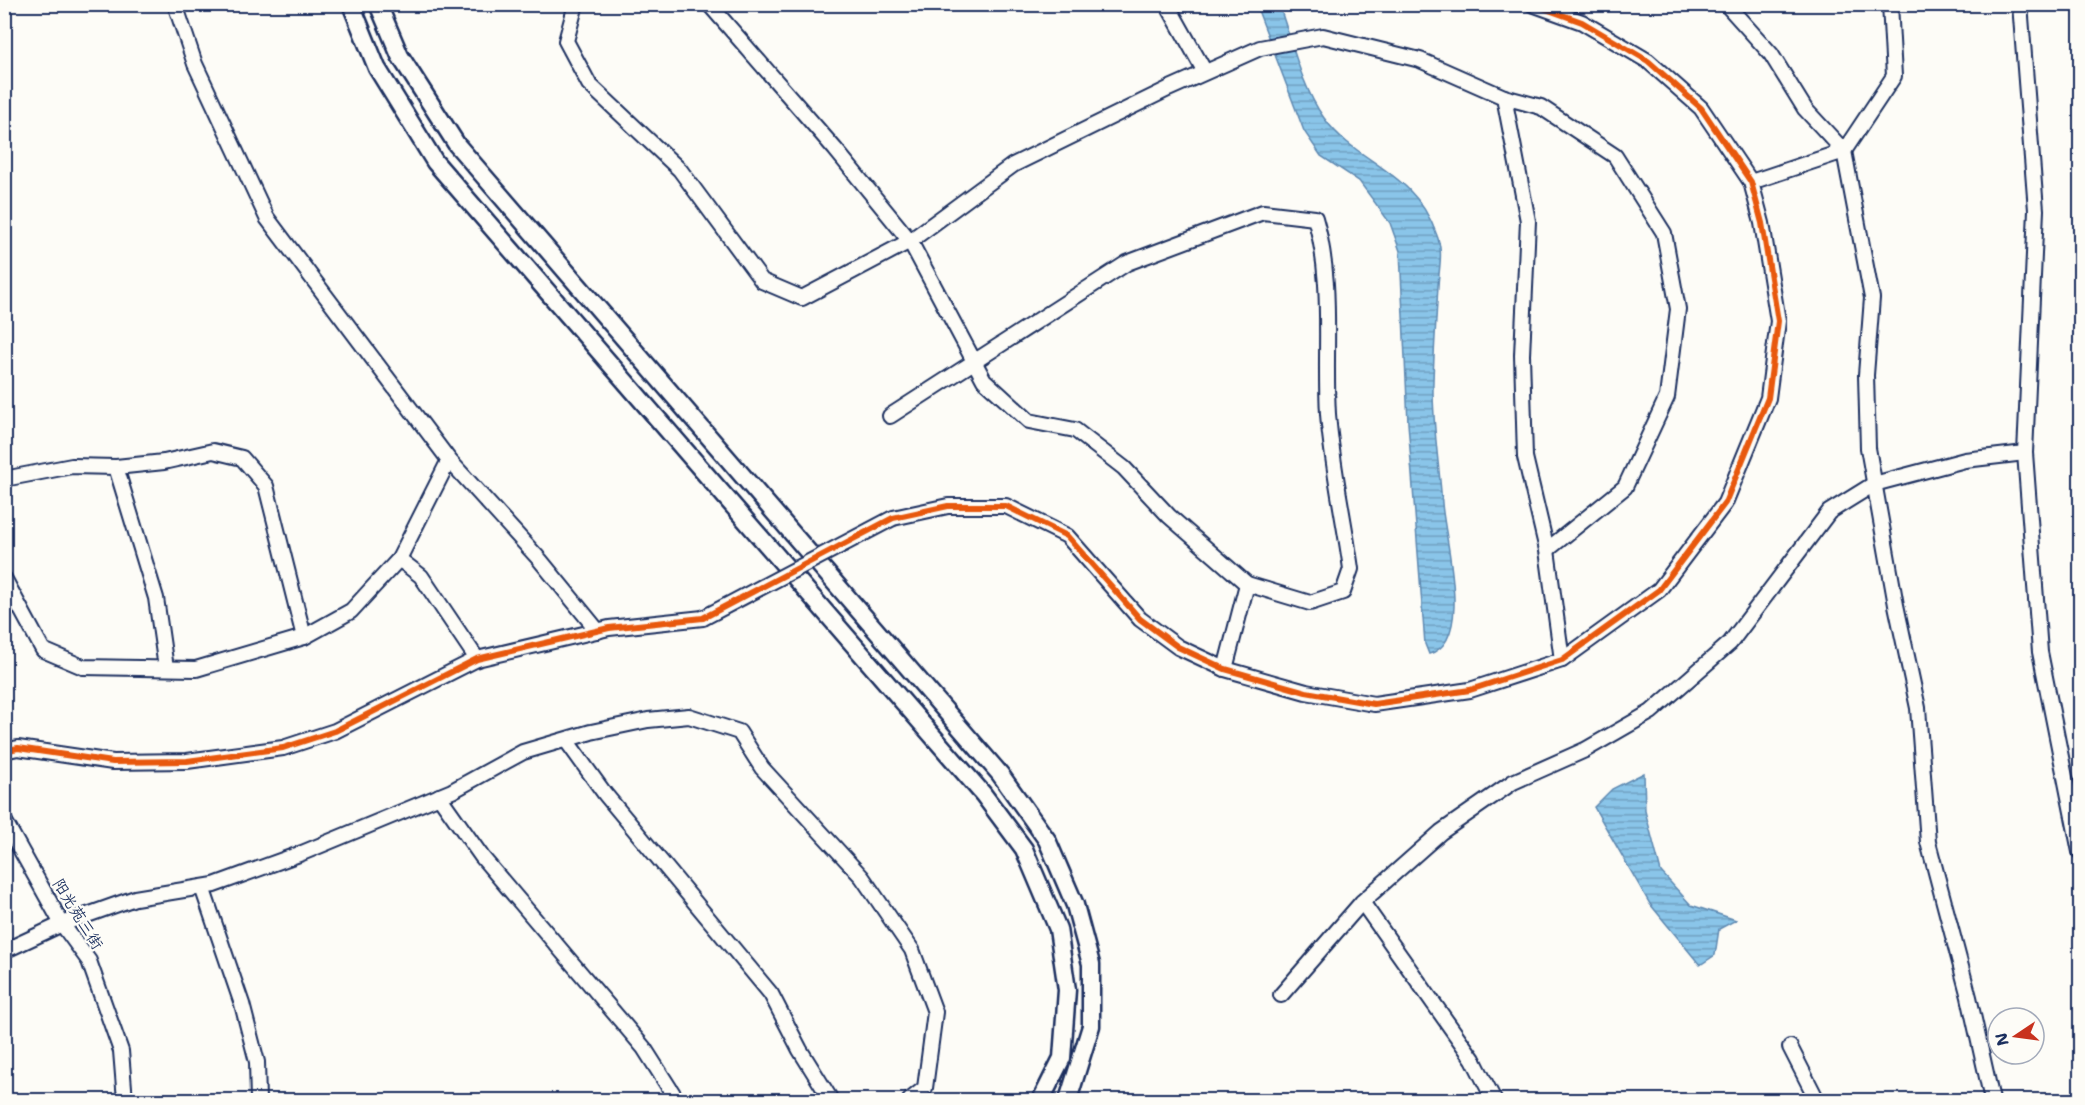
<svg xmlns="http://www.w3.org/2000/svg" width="2085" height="1105" viewBox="0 0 2085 1105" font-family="'Shantell Sans','LXGW WenKai TC',sans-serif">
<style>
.water{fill:url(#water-rules);stroke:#5e89b1;stroke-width:1.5}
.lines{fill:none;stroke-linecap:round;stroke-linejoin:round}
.minor-casing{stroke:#1b2f5e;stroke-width:18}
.tertiary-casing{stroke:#1b2f5e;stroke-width:21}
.minor{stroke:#fdfcf7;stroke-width:14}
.tertiary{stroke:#fdfcf7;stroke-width:16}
.minor-bridge-casing{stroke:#1b2f5e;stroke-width:18;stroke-linecap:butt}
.minor-bridge{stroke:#fdfcf7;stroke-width:14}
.cycleway-casing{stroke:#fdfcf7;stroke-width:10}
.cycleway{stroke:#e8590c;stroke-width:6}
.labels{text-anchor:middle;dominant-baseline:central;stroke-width:4.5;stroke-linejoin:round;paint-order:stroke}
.street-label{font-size:16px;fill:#1b2f5e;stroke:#fdfcf7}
</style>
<defs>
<pattern id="water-rules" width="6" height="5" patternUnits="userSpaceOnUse" patternTransform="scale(1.5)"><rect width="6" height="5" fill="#8ac5e9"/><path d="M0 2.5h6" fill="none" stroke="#70a0c0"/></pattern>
</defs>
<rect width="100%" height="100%" fill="#fdfcf7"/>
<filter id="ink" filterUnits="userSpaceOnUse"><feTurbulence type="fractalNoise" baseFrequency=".0167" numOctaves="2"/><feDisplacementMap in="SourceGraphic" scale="12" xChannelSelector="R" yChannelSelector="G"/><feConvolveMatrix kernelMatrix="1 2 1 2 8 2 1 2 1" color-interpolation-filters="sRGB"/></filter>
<g filter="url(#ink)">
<!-- water -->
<g class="water">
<path d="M 1256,5 L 1279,5 C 1292,41 1301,86 1324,118 C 1357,164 1413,169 1436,233 C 1444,252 1439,266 1438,286 C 1436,318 1434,349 1433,381 C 1432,421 1439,463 1442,503 C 1444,537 1475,642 1429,654 L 1425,644 L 1408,423 L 1400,251 L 1390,223 L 1359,181 L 1321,156 L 1304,131 Z"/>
<path d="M 1644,773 L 1645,811 L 1661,872 L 1691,905 L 1736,920 L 1719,929 L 1715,955 L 1700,965 L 1650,904 L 1594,807 L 1612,789 Z"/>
</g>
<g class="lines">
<!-- minor casing -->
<g class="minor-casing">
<g id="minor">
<path d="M 175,4 L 195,64 L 267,218 L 449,460 L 399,559"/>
<path d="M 576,4 L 566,41 L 589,84 L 680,170 L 762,281 L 802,298 L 910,241 L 1013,165 L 1168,89 L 1260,48 L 1323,36 L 1420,60 L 1504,97 L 1528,221 L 1522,355 L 1525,457 L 1547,550 L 1562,660"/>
<path d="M 709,4 L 835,149 L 910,241 L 984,380 L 1029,421 L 1075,430 L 1124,468 L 1169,516 L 1247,584 L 1225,669"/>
<path d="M 1167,4 L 1205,72"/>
<path d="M 1726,4 L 1771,54 L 1805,109 L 1844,151 L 1872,298 L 1866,375 L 1868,448 L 1896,605 L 1918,708 L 1928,842 L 1969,997 L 1992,1100"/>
<path d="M 2020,4 L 2036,210 L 2025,453 L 2040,652 L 2080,852"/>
<path d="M 1504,97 L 1541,107 L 1615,156 L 1664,233 L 1678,309 L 1667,397 L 1625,487 L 1547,550"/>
<path d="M 1751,182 L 1844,151 L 1894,76 L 1890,4"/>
<path d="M 890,416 L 1127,263 L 1263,212 L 1315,218 C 1334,283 1324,349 1328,414 C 1332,466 1344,518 1351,569 L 1343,592 L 1310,603 L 1247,584"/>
<path d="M 449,460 L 540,560 L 598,631"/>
<path d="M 116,467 L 156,598 L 166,668"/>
<path d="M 4,479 L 72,466 L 116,467 L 164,462 L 213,451 L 242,458 L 266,486 L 304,637"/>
<path d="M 893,518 L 948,506 L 1006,506 L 1067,536 L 1140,619 L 1178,647 L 1225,669 L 1306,692 L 1374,704 L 1470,690 L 1562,660 L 1659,590 L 1725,503 L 1768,398 L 1778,321 L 1762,223 L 1751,182 L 1701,108 L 1648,61 L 1582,22 L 1532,4"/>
<path d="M 4,578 L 43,650 L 83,667 L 196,669 L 304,637 L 351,611 L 399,559 L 421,576 L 477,659"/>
<path d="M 566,740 L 605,794 L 771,994 L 800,1050 L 831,1100"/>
<path d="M 4,751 L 18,748 L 113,762 L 187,761 L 283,748 L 335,731 L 477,659 L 609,628 L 703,618"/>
<path d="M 439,796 L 482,857 L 644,1048 L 677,1100"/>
<path d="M 4,820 L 62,924 L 89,961 L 121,1051 L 125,1100"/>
<path d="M 202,887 L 242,1004 L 257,1062 L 258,1100"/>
<path d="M 1362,902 L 1473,1059 L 1494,1100"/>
<path d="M 4,951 L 62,924 L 135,898 L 214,885 L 302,853 L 452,791 L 523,752 L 591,732 L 648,720 L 689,716 L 739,732 L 762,768 L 862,877 L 912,950 L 935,1012 L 925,1088 L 910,1100"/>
<path d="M 1281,995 L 1362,902 L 1441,832 L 1513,782 L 1585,750 L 1651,712 L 1730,643 L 1829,512 L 1874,484 L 1965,460 L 2025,453"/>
<path d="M 1790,1047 L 1817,1100"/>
</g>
</g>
<!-- tertiary casing -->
<g class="tertiary-casing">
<g id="tertiary">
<path d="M 351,4 L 377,68 L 435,162 L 983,794 L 1024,849 L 1058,929 L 1067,990 L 1062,1058 L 1041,1100"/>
<path d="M 378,4 L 400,56 L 457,145 L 1000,774 L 1047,840 L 1075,905 L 1091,964 L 1091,1026 L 1068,1100"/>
</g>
</g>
<!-- minor -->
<use href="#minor" class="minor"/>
<!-- tertiary -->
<use href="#tertiary" class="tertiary"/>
<!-- minor-bridge casing -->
<g class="minor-bridge-casing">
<path id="minor-bridge" d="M 703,618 L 893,518"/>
</g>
<!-- minor-bridge -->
<use href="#minor-bridge" class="minor-bridge"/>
<!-- cycleway casing -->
<g class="cycleway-casing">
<path id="cycleway" d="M 4,751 L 18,748 L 113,762 L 187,761 L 283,748 L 335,731 L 477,659 L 609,628 L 703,618 L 893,518 L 948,506 L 1006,506 L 1067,536 L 1140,619 L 1178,647 L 1225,669 L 1306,692 L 1374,704 L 1470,690 L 1562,660 L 1659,590 L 1725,503 L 1768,398 L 1778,321 L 1762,223 L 1751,182 L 1701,108 L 1648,61 L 1582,22 L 1532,4"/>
</g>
<!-- cycleway -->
<use href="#cycleway" class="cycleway"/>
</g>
</g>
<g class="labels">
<!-- street labels -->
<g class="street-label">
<text transform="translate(78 914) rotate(58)">阳光苑三街</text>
</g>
</g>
<!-- margin -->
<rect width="2085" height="1105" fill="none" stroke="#fdfcf7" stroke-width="24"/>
<rect x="12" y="12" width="2061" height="1081" fill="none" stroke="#1b2f5e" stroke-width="2" filter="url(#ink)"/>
<!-- north arrow -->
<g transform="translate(2016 1036) rotate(257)"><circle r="28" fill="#fdfcf7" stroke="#a3aaba" stroke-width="1.5"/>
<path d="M0-4.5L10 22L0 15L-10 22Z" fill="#c8321e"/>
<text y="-9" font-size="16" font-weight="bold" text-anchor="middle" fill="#1b2f5e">N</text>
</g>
</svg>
